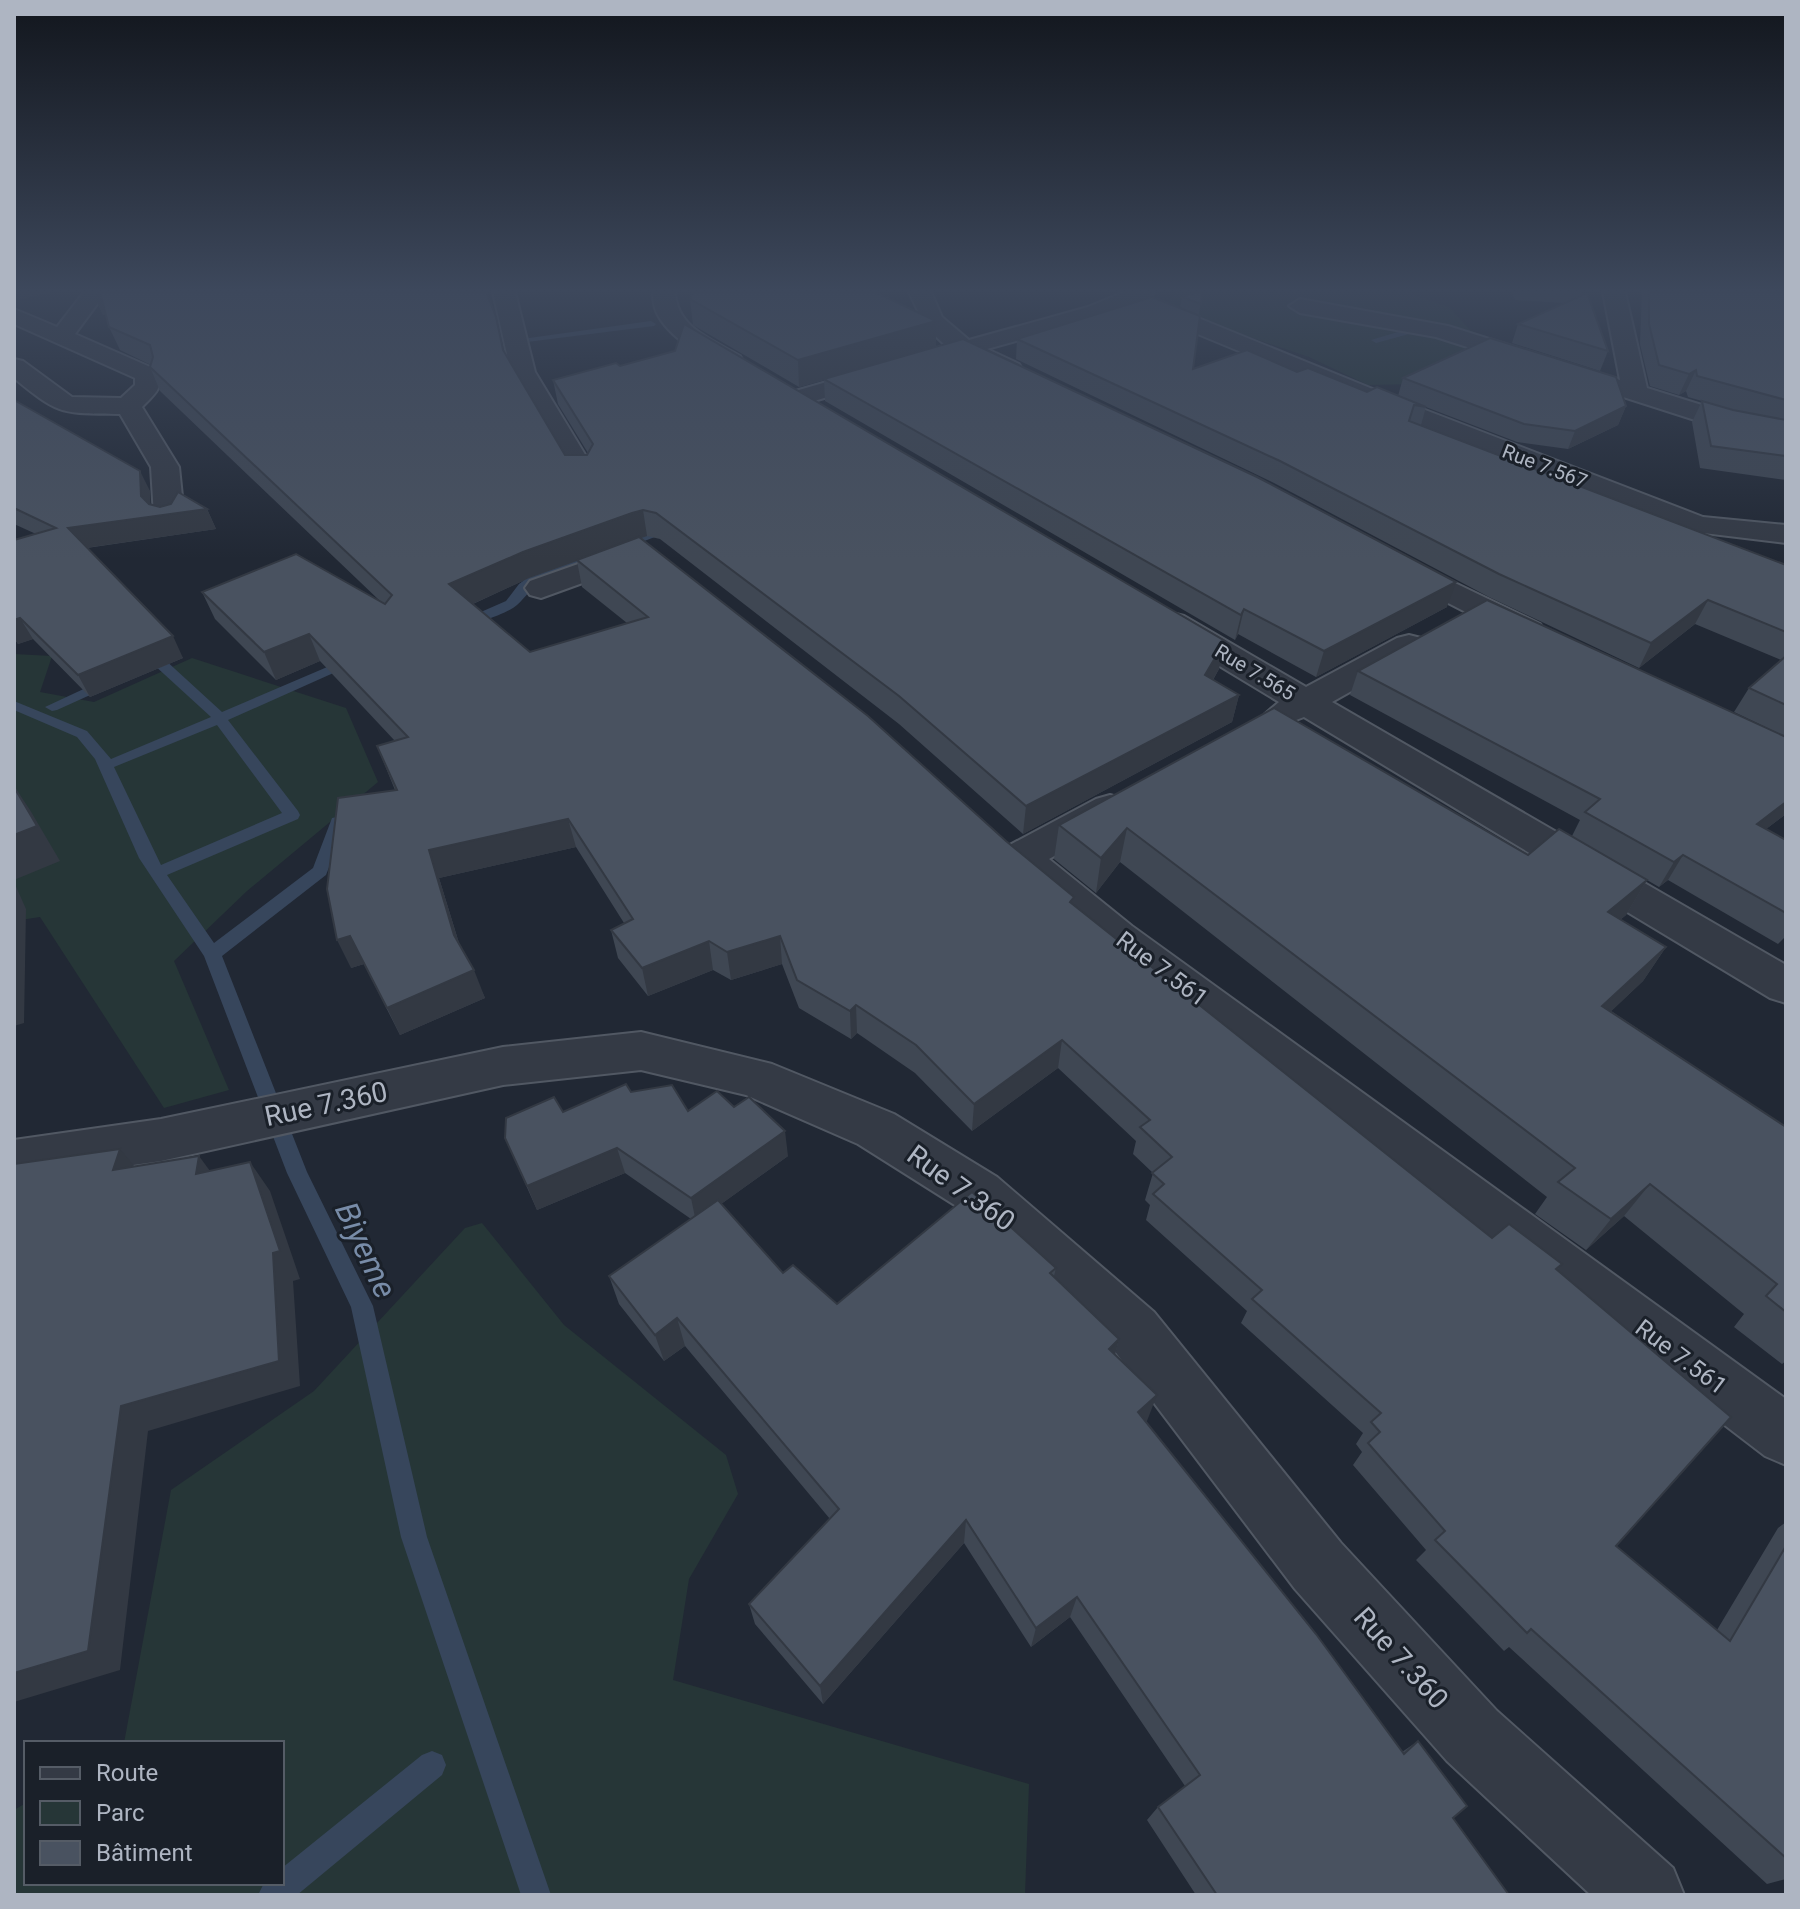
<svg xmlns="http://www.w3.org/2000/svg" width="1800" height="1909" viewBox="0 0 1800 1909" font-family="Roboto,sans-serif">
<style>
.green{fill:#263637}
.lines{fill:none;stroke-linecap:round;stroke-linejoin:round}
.stream{fill:#37465c;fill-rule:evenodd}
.minor-casing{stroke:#515863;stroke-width:4}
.minor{fill:#343a45;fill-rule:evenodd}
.wall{fill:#3f4753;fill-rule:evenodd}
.shaded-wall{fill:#333943}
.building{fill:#495260;stroke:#333943;stroke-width:2}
.labels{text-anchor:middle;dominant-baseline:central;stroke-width:6;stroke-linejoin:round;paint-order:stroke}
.far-street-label{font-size:20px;fill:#aeb5c2;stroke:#1a2029}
.street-label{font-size:24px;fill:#aeb5c2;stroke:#1a2029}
.near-street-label{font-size:28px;fill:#aeb5c2;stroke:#1a2029}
.near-water-label{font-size:32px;font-style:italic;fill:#788ca8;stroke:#1a2029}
</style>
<rect width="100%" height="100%" fill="#212834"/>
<!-- green -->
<g class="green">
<path d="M 1174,292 L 1412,292 L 1413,295 L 1449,307 L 1470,330 L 1510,352 L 1419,384 L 1368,385 L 1309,357 L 1165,308 Z"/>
<path d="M 14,654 L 52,656 L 40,692 L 94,702 L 192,658 L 346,708 L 378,782 L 247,891 L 174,961 L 229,1090 L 164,1108 L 40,917 L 14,921 Z"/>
<path d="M 482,1223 L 564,1325 L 726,1455 L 738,1494 L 689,1579 L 673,1680 L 1029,1784 L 1025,1895 L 14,1895 L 14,1810 L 26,1803 L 26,1883 L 282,1883 L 282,1743 L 124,1743 L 171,1490 L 314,1391 L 465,1228 Z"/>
</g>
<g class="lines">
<!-- stream -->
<g class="stream">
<path d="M 651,321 L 656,324 L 654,326 L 527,342 L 522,339 Z"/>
<path d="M 1428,323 L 1431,324 L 1431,328 L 1376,343 L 1371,340 Z"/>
<path d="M 668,525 L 678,528 L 541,581 C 531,588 526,597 517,605 C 509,613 471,626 460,625 L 458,622 L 506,601 L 519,584 L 531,575 Z"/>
<path d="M 146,646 L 151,647 L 222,712 L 346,659 L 356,659 L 358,662 L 228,720 L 298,811 L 300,815 L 298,819 L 167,875 L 214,943 L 313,868 L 332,818 L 346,815 L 354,820 L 345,826 L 326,875 L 222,956 L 307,1172 L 373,1306 L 427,1537 L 551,1895 L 521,1895 L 401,1537 L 351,1307 L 287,1173 L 204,956 L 139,858 L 95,759 L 77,737 L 14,710 L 14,701 L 87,731 L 111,759 L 211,717 L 141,653 L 141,647 ZM 217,725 L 282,813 L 161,865 L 114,767 Z"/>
<path d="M 105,679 L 110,680 L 110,686 L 57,710 L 52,711 L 45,707 Z"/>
<path d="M 432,1751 L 442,1755 L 446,1765 L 442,1775 L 297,1895 L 258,1895 L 264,1883 L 282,1883 L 282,1868 L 422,1755 Z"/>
</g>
<!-- minor casing -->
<g class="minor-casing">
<g id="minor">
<path d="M 84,292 L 106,292 L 75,334 L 157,370 C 167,385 152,397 142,407 L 179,467 L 184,516 L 179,522 L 169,525 L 159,522 L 154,516 L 151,467 L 120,414 C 61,413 60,416 14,378 L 14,359 L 23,361 L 72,397 L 121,398 L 135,385 L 135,378 L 14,324 L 14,309 L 57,327 Z"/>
<path d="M 493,292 L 515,292 L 535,372 L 595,471 L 591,477 L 581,479 L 571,477 L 511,372 Z"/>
<path d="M 653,292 L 675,292 C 677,328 712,340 740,356 L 743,361 L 740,366 C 717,372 670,337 659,317 C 654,309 653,302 653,292 Z"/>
<path d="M 909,292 L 931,292 L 942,317 L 969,340 L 1088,307 L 1124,292 L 1154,292 L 1149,298 L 1407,403 L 1703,517 L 1786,525 L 1786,543 L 1687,531 L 1389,413 L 1130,306 L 1104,317 L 987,349 L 1019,364 L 1022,369 L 1019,374 L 1001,374 L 963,356 L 947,356 L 943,351 L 946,346 L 925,326 Z"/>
<path d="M 1603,292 L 1625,292 L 1647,388 L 1737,416 L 1786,425 L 1786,441 L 1723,429 L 1436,337 L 1300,313 L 1289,306 L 1300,299 L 1448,326 L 1620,380 Z"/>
<path d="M 882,366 L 891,368 L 894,373 L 891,378 L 794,407 L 785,404 L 781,399 L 785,394 Z"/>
<path d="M 635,544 L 646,546 L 650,553 L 646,560 L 541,598 L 530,595 L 525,588 L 530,581 Z"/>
<path d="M 1401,557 L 1540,624 L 1545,631 L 1540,638 L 1528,641 L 1516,638 L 1390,573 L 1385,566 L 1390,559 Z"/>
<path d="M 1172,613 L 1184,616 L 1306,687 L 1397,638 L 1409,635 L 1421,638 L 1426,645 L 1421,652 L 1332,702 L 1786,965 L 1786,1003 L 1770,998 L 1304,717 L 1283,725 L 1270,722 L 1265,714 L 1279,702 L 1160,630 L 1155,623 L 1160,616 Z"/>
<path d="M 1110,795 L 1124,799 L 1130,808 L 1124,817 L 1049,859 L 1132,926 L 1786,1399 L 1786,1465 L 1765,1456 L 1102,948 L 1006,867 L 1000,857 L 1006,847 L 1096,799 Z"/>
<path d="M 641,1032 L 772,1064 L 894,1114 L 997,1177 L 1154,1312 L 1341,1543 L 1497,1711 L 1673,1868 L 1684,1895 L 1591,1895 L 1447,1761 L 1295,1589 L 1114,1350 L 961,1209 L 858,1144 L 746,1095 L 641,1070 L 503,1085 L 161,1161 L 14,1182 L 14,1140 L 161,1119 L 503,1047 Z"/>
</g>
</g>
<!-- minor -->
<use href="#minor" class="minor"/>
</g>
<!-- wall -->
<g class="wall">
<path d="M 93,292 L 503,350 L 565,455 L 587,455 L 588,453 L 558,404 L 553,380 L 620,366 L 1219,669 L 1213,680 L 1239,695 L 1232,722 L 1023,834 L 899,724 L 660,539 L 647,536 L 640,538 L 1073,904 L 1492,1238 L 1562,1264 L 1557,1270 L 1616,1546 L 1717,1630 L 1778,1528 L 1786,1522 L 1786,1879 L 1767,1884 L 1509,1647 L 1504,1651 L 1416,1560 L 1426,1550 L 1353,1465 L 1362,1452 L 1356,1444 L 1363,1433 L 1241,1323 L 1247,1311 L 1146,1220 L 1150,1205 L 1145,1200 L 1153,1173 L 1133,1154 L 1136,1141 L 1058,1068 L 972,1131 L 915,1073 L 857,1033 L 851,1039 L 799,1008 L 782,964 L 731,980 L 713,970 L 648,996 L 618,958 L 611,930 L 624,923 L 576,847 L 439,878 L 459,943 L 485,998 L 400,1035 L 364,964 L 351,968 L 395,790 L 377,746 L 395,741 L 320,661 L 276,680 L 215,619 L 202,592 L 380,601 L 160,391 L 150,367 L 151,365 L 120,350 L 109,327 L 106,315 L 103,315 ZM 577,561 L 582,587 L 627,623 L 530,652 L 473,604 L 529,578 Z"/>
<path d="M 1202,292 L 1199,315 L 1180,307 L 1182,297 Z"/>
<path d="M 1512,292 L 1582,292 L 1581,295 L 1608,351 L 1600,371 L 1512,343 L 1518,324 L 1564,303 L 1515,300 Z"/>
<path d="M 1642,292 L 1786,292 L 1786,480 L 1700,468 L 1692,422 L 1702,401 L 1688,397 L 1686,391 L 1679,395 L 1650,386 L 1640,344 Z"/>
<path d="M 690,299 L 936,321 L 936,347 L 1447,607 L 1316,677 L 1238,634 L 1235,640 L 825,401 L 824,380 L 799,387 L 693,325 Z"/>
<path d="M 1017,339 L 1193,369 L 1297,372 L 1367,392 L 1398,396 L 1403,378 L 1626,406 L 1618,425 L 1568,449 L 1517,442 L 1426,407 L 1421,425 L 1786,565 L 1786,737 L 1734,712 L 1749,688 L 1781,660 L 1695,624 L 1639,668 L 1489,597 L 1274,483 L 1016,359 Z"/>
<path d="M 14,400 L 150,491 L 150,505 L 160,507 L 207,509 L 216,529 L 87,548 L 183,658 L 90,697 L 33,639 L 18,644 L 14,638 L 14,540 L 36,534 L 14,524 Z"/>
<path d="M 1358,671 L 1786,737 L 1786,814 L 1766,829 L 1786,840 L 1786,936 L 1778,944 L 1668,880 L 1659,887 L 1647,880 L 1626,915 L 1620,920 L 1666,947 L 1643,981 L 1611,1011 L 1786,1127 L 1786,1361 L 1782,1364 L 1734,1327 L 1744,1314 L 1624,1216 L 1586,1250 L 1535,1214 L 1547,1197 L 1120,862 L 1096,893 L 1054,859 L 1059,825 L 1274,708 L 1528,855 L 1572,836 L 1580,820 L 1350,695 Z"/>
<path d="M 688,1111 L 788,1156 L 721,1204 L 783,1273 L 837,1304 L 1056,1268 L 1054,1276 L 1119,1339 L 1115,1354 L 1147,1421 L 1146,1422 L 1402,1752 L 1418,1741 L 1453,1818 L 1509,1895 L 1196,1895 L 1147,1820 L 1158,1807 L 1185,1786 L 1070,1617 L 1031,1647 L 964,1543 L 823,1704 L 755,1624 L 749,1604 L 830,1519 L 685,1346 L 664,1361 L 619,1304 L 609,1276 L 691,1219 L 625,1173 L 537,1210 L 505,1138 L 563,1112 Z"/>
</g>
<!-- shaded-wall -->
<g class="shaded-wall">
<path d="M 14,292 L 53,292 L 14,301 Z"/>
<path d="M 100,292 L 110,314 L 103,315 L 93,293 Z"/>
<path d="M 936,321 L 936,348 L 799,387 L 798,360 Z"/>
<path d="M 1696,370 L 1686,391 L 1679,395 L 1689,374 Z"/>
<path d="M 1626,406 L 1618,425 L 1568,449 L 1575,431 Z"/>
<path d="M 140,471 L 150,491 L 151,516 L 141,496 Z"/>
<path d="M 207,509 L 216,529 L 78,549 L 68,528 Z"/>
<path d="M 643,510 L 647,536 L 529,578 L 457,611 L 449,584 L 523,552 Z"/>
<path d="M 1456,582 L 1447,607 L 1316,677 L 1324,651 Z"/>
<path d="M 1708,600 L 1695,624 L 1639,668 L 1651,643 Z"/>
<path d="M 1244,609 L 1238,634 L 1235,640 L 1241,615 Z"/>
<path d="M 20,618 L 33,639 L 18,644 L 14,637 L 14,620 Z"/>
<path d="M 309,634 L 320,661 L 276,680 L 264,652 Z"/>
<path d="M 173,636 L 183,658 L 90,697 L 78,675 Z"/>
<path d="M 1225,641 L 1219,669 L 1199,703 L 1205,675 Z"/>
<path d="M 1239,695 L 1232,722 L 1023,834 L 1026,806 Z"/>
<path d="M 14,786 L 30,810 L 60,861 L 14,880 Z"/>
<path d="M 1786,802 L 1786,814 L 1740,849 L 1757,824 Z"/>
<path d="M 568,819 L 576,847 L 439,878 L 465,963 L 454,935 L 429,850 Z"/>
<path d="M 1127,828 L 1120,862 L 1096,893 L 1101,858 Z"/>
<path d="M 1683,855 L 1668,880 L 1659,887 L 1674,862 Z"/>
<path d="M 1647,880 L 1626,915 L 1587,947 L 1608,912 Z"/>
<path d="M 14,882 L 26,909 L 24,1023 L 14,1026 Z"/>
<path d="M 350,936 L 364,964 L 351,968 L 337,940 Z"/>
<path d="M 780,936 L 782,964 L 731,980 L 727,952 Z"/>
<path d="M 709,941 L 713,970 L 648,996 L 642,968 Z"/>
<path d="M 1666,947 L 1643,981 L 1581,1040 L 1602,1006 Z"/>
<path d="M 474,970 L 485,998 L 400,1035 L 387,1008 Z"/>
<path d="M 856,1005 L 857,1033 L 851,1039 L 850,1011 Z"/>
<path d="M 1062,1040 L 1058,1068 L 972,1131 L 974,1104 Z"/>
<path d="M 785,1131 L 788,1156 L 696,1222 L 691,1198 Z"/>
<path d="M 617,1148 L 625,1173 L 537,1210 L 527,1186 Z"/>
<path d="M 120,1149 L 144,1178 L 113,1170 Z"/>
<path d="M 199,1156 L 221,1186 L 196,1174 Z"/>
<path d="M 250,1162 L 270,1191 L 300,1279 L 293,1281 L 300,1386 L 148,1431 L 120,1670 L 14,1702 L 14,1673 L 121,1406 Z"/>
<path d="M 1650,1184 L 1624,1216 L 1586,1250 L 1611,1219 Z"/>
<path d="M 677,1318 L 685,1346 L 664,1361 L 655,1335 Z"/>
<path d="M 1119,1339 L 1112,1366 L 1109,1349 Z"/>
<path d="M 1157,1395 L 1147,1421 L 1130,1437 L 1138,1412 Z"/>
<path d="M 966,1520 L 964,1543 L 823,1704 L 820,1686 Z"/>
<path d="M 1077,1597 L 1070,1617 L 1031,1647 L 1036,1628 Z"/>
</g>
<!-- building -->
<g class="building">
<path d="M 100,292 L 486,292 L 496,317 L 503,350 L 565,455 L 587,455 L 593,444 L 553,380 L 616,363 L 620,366 L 675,351 L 684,324 L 1225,641 L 1205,675 L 1239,695 L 1026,806 L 899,696 L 656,513 L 643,510 L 632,513 L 523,552 L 449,584 L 530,652 L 648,617 L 577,560 L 639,537 L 868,716 L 1006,841 L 1074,897 L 1070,902 L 1492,1238 L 1509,1224 L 1562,1264 L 1556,1269 L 1731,1417 L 1616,1546 L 1730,1641 L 1786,1546 L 1786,1858 L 1531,1629 L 1527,1633 L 1435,1540 L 1445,1531 L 1368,1443 L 1380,1432 L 1371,1422 L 1381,1413 L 1252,1299 L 1262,1290 L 1153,1194 L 1164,1184 L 1152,1173 L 1172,1157 L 1140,1127 L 1150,1120 L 1062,1040 L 974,1104 L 916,1045 L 856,1005 L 850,1011 L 797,980 L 780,936 L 727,952 L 709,941 L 642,968 L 611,930 L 633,919 L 568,819 L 429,850 L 454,935 L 474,970 L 387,1008 L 350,936 L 337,940 L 327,889 L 338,798 L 397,790 L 377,746 L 408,737 L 309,634 L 264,652 L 202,592 L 296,554 L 385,604 L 392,595 L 150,367 L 153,357 L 150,345 L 109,327 Z"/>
<path d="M 693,292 L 875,292 L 936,321 L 798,360 L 690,299 Z"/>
<path d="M 1197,292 L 1202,292 L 1201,304 L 1182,297 Z"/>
<path d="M 1649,292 L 1786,292 L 1786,400 L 1697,376 L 1696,370 L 1689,374 L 1659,365 L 1649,324 Z"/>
<path d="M 1587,293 L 1608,351 L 1518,324 Z"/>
<path d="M 1152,297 L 1200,316 L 1193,369 L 1247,350 L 1297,372 L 1308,368 L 1367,392 L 1377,387 L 1426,407 L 1414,405 L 1409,421 L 1786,565 L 1786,632 L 1708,600 L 1651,643 L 1499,574 L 1280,461 L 1017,339 Z"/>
<path d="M 1490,338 L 1616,377 L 1626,406 L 1575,431 L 1524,424 L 1403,378 Z"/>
<path d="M 963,339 L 1257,477 L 1456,582 L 1324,651 L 1244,609 L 1241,615 L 824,379 Z"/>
<path d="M 14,400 L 140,471 L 141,496 L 149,504 L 160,507 L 171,504 L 178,492 L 207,509 L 68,528 L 173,636 L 78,675 L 20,618 L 14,620 L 14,540 L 56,528 L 14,508 Z"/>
<path d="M 1702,401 L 1733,410 L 1786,420 L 1786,456 L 1711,446 Z"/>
<path d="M 1487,600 L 1786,737 L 1786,802 L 1757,824 L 1786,840 L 1786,913 L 1683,855 L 1674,862 L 1585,812 L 1600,799 L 1358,671 Z"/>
<path d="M 1786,656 L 1786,705 L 1749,688 Z"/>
<path d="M 1274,708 L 1528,855 L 1559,829 L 1647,880 L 1608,912 L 1666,947 L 1602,1006 L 1786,1127 L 1786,1312 L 1766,1296 L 1777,1284 L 1650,1184 L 1611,1219 L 1558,1182 L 1575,1168 L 1127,828 L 1101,858 L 1059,825 Z"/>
<path d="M 14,787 L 37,826 L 14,835 Z"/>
<path d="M 626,1084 L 631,1092 L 672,1085 L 688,1111 L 717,1091 L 734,1107 L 749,1097 L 785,1131 L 691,1198 L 617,1148 L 527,1186 L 505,1138 L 506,1118 L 554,1097 L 563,1112 Z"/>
<path d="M 120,1149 L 113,1170 L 199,1156 L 196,1174 L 250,1162 L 280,1251 L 273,1253 L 279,1361 L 121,1406 L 88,1651 L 14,1673 L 14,1164 Z"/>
<path d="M 972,1192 L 1056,1268 L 1050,1273 L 1119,1339 L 1109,1349 L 1157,1395 L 1138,1412 L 1316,1634 L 1404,1754 L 1418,1741 L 1467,1806 L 1453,1818 L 1509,1895 L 1217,1895 L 1158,1807 L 1200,1775 L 1077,1597 L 1036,1628 L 966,1520 L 820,1686 L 749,1604 L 839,1509 L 677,1318 L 655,1335 L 609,1276 L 718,1200 L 783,1273 L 793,1265 L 837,1304 Z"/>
</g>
<!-- sky -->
<linearGradient id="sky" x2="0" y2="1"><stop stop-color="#12161d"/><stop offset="0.52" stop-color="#3d485c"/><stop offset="1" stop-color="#3d485c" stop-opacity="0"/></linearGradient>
<rect width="1800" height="559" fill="url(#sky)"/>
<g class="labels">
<!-- far-street labels -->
<g class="far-street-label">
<text transform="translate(1545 466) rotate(21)">Rue 7.567</text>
<text transform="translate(1255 672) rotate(31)">Rue 7.565</text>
</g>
<!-- street labels -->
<g class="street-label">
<text transform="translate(1162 969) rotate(37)">Rue 7.561</text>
<text transform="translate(1681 1357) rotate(37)">Rue 7.561</text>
</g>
<!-- near-street labels -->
<g class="near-street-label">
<text transform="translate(326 1104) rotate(-12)">Rue 7.360</text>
<text transform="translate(961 1188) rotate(36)">Rue 7.360</text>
<text transform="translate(1401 1658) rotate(48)">Rue 7.360</text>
</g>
<!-- near-water labels -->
<g class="near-water-label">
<text transform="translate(366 1250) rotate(65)">Biyeme</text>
</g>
</g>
<!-- border -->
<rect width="1800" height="1909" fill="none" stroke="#aeb5c2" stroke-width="32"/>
<!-- legend -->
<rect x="24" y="1741" width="260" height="144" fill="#1a2029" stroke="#555c66" stroke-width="2"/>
<rect x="40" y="1767" width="40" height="12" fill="#343a45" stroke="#555c66" stroke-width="2"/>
<text x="96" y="1781" font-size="24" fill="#aeb5c2">Route</text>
<rect x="40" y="1801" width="40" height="24" fill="#263637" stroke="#555c66" stroke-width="2"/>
<text x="96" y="1821" font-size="24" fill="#aeb5c2">Parc</text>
<rect x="40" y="1841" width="40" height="24" fill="#495260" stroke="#555c66" stroke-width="2"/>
<text x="96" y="1861" font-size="24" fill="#aeb5c2">Bâtiment</text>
</svg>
